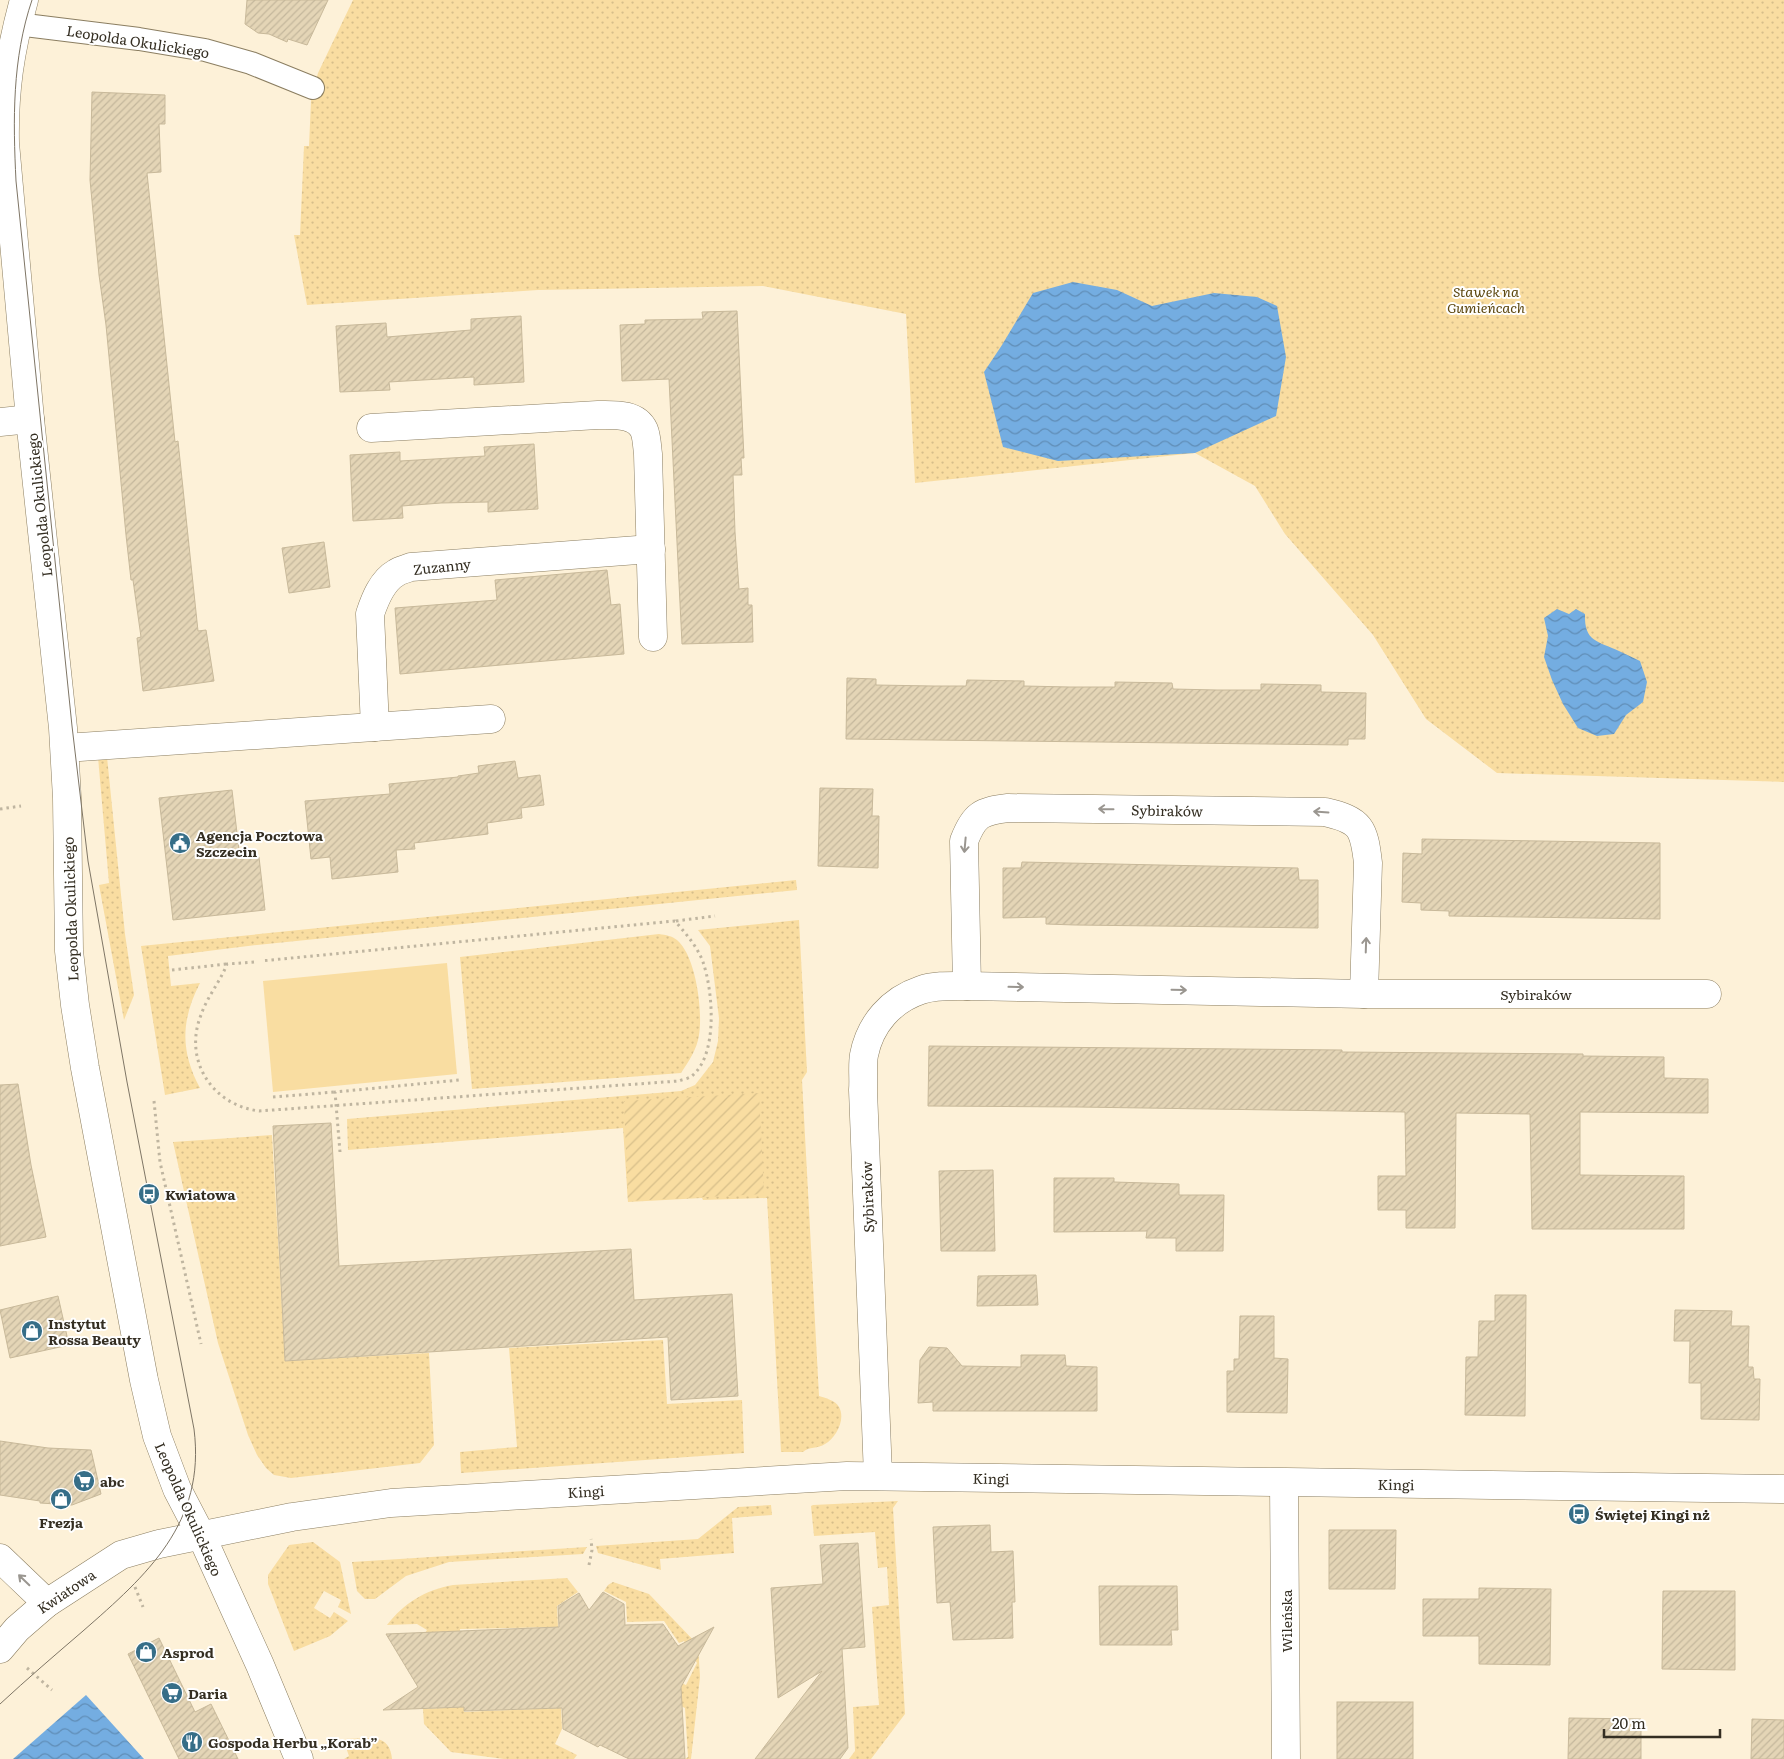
<svg xmlns="http://www.w3.org/2000/svg" width="1784" height="1759" viewBox="0 0 1784 1759" font-family="Literata,serif">
<style>
.grass{fill:url(#grass-dots)}
.garden{fill:url(#garden-furrows)}
.pitch{fill:#f9dda1}
.water{fill:url(#water-waves)}
.building{fill:url(#building-hatch);stroke:#c8b99a}
.lines{fill:none;stroke-linecap:round;stroke-linejoin:round}
.lane-casing{stroke:#8b7e61;stroke-width:24}
.street-casing{stroke:#8b7e61;stroke-width:29}
.secondary-casing{stroke:#8b7e61;stroke-width:29}
.path{stroke:#bfb5a0;stroke-width:3;stroke-dasharray:2.5 4;stroke-linecap:butt}
.lane{stroke:#fff;stroke-width:22}
.street{stroke:#fff;stroke-width:28}
.secondary{stroke:#fff;stroke-width:28}
.tram{stroke:#7e7565;stroke-width:1}
.oneway{stroke:#9a9690}
.labels{text-anchor:middle;dominant-baseline:central;stroke-width:4;stroke-linejoin:round;paint-order:stroke}
.street-label{font-size:14px;fill:#342e22;stroke:#fff}
.park-label{font-size:14px;font-style:italic;fill:#5d4810;stroke:#fff}
.poi-label{font-size:14px;font-weight:bold;fill:#342e22;stroke:#fff;text-anchor:start}
</style>
<defs>
<pattern id="grass-dots" width="8" height="8" patternUnits="userSpaceOnUse" patternTransform="scale(1.25)"><rect width="8" height="8" fill="#f9dda1"/><path d="M2 2h.1M6 6h.1" fill="none" stroke="#d6be8a" stroke-width="1.8" stroke-linecap="round"/></pattern>
<pattern id="garden-furrows" width="10" height="10" patternUnits="userSpaceOnUse" patternTransform="scale(1.25)"><rect width="10" height="10" fill="#f9dda1"/><path d="M-1 1l2-2M0 10L10 0M9 11l2-2" fill="none" stroke="#d6be8a"/></pattern>
<pattern id="water-waves" width="16" height="10" patternUnits="userSpaceOnUse" patternTransform="scale(1.25)"><rect width="16" height="10" fill="#74ade1"/><path d="M0 5q4-4 8 0t8 0" fill="none" stroke="#608db6"/></pattern>
<pattern id="building-hatch" width="6" height="6" patternUnits="userSpaceOnUse" patternTransform="scale(1.25)"><rect width="6" height="6" fill="#e4d5b6"/><path d="M-1 1l2-2M0 6l6-6M5 7l2-2" fill="none" stroke="#c4b79c"/></pattern>
</defs>
<rect width="100%" height="100%" fill="#fdf1d8"/>
<!-- grass -->
<g class="grass">
<path d="M 353,0 L 1784,0 L 1784,782 L 1497,773 L 1426,719 L 1373,635 L 1285,534 L 1255,486 L 1195,453 L 915,483 L 906,314 L 763,286 L 538,290 L 307,305 L 294,235 L 300,235 L 304,146 L 309,146 L 311,101 L 318,73 Z"/>
<path d="M 98,757 L 107,757 L 125,934 L 134,995 L 124,1020 L 99,885 L 109,883 Z"/>
<path d="M 796,880 L 797,890 L 257,945 L 168,956 L 171,986 L 200,983 C 181,1020 180,1051 200,1088 L 165,1095 L 141,946 Z"/>
<path d="M 799,920 L 807,1072 L 802,1080 L 819,1396 C 825,1398 835,1400 839,1407 C 846,1419 836,1438 825,1444 C 818,1449 809,1446 803,1452 L 781,1452 L 767,1198 L 703,1200 L 702,1198 L 628,1202 L 623,1128 L 348,1150 L 347,1119 L 681,1091 L 695,1085 L 713,1062 L 718,1041 L 719,1018 L 710,946 L 698,930 Z"/>
<path d="M 659,934 C 666,935 672,936 677,940 C 696,956 703,1011 699,1035 C 697,1049 689,1061 681,1073 L 472,1089 L 460,957 Z"/>
<path d="M 272,1135 L 285,1361 L 429,1353 L 434,1445 L 420,1463 L 291,1478 L 274,1475 L 266,1468 L 257,1455 L 248,1435 L 218,1343 L 173,1142 Z"/>
<path d="M 663,1340 L 667,1404 L 742,1400 L 744,1453 L 461,1473 L 460,1452 L 517,1447 L 509,1348 Z"/>
<path d="M 898,1501 L 893,1508 L 905,1714 L 871,1759 L 849,1759 L 855,1751 L 853,1707 L 879,1705 L 872,1607 L 889,1605 L 887,1567 L 878,1568 L 875,1532 L 814,1536 L 811,1506 L 813,1505 Z"/>
<path d="M 771,1505 L 772,1515 L 732,1518 L 734,1553 L 660,1559 L 661,1570 L 598,1553 L 596,1546 L 698,1539 L 738,1507 Z"/>
<path d="M 313,1542 L 340,1562 L 351,1614 L 338,1607 L 341,1600 L 324,1591 L 314,1608 L 330,1618 L 334,1612 L 348,1621 L 330,1636 L 294,1651 L 268,1584 L 268,1575 L 289,1545 Z"/>
<path d="M 587,1547 L 583,1554 L 449,1562 L 406,1576 L 375,1599 L 365,1599 L 357,1591 L 352,1562 Z"/>
<path d="M 567,1578 L 578,1592 L 557,1606 L 558,1627 L 460,1629 L 460,1634 L 423,1636 L 427,1630 L 417,1624 L 387,1625 C 404,1603 425,1590 453,1585 Z"/>
<path d="M 613,1582 L 649,1594 L 698,1645 L 700,1677 L 691,1759 L 685,1759 L 688,1757 L 685,1708 L 670,1701 L 679,1682 L 686,1685 L 697,1663 L 684,1641 L 679,1643 L 664,1621 L 627,1622 L 626,1602 L 604,1591 L 608,1585 Z"/>
<path d="M 464,1707 L 464,1712 L 561,1708 L 562,1729 L 555,1744 L 577,1755 L 574,1759 L 504,1759 L 451,1752 L 424,1724 L 423,1709 Z"/>
<path d="M 374,1738 C 386,1740 391,1747 392,1759 L 344,1759 L 349,1756 L 343,1739 Z"/>
</g>
<!-- garden -->
<path class="garden" d="M 759,1093 L 764,1194 L 628,1201 L 624,1101 Z"/>
<!-- pitch -->
<path class="pitch" d="M 447,963 L 457,1074 L 273,1092 L 263,981 Z"/>
<!-- water -->
<g class="water">
<path d="M 1073,282 L 1117,290 L 1152,306 L 1214,293 L 1257,297 L 1277,306 L 1286,357 L 1276,416 L 1195,453 L 1058,461 L 1003,447 L 984,372 L 1002,345 L 1033,293 Z"/>
<path d="M 1557,609 L 1569,614 L 1576,609 L 1585,614 C 1584,642 1598,641 1619,651 C 1626,654 1633,658 1640,661 L 1647,682 L 1643,702 L 1626,715 L 1614,734 L 1597,736 L 1578,728 L 1563,704 L 1552,680 L 1544,657 L 1548,636 L 1544,618 Z"/>
<path d="M 86,1695 L 144,1759 L 13,1759 Z"/>
</g>
<!-- building -->
<g class="building">
<path d="M 247,0 L 328,0 L 307,45 L 288,39 L 287,42 L 269,34 L 258,33 L 245,24 Z"/>
<path d="M 92,92 L 165,95 L 165,124 L 159,124 L 161,172 L 147,173 L 175,442 L 178,441 L 198,631 L 206,630 L 214,681 L 143,691 L 137,638 L 141,637 L 133,580 L 131,580 L 126,535 L 106,325 L 99,275 L 90,180 Z"/>
<path d="M 737,311 L 744,458 L 741,458 L 742,475 L 733,475 L 735,532 L 739,589 L 748,588 L 748,605 L 752,605 L 753,642 L 682,644 L 669,379 L 622,381 L 620,325 L 645,324 L 645,320 L 703,319 L 702,312 Z"/>
<path d="M 521,316 L 524,382 L 474,385 L 474,377 L 389,382 L 390,390 L 340,392 L 336,326 L 386,323 L 387,337 L 471,330 L 471,319 Z"/>
<path d="M 534,444 L 538,509 L 488,512 L 488,502 L 441,503 L 402,506 L 403,518 L 353,521 L 350,455 L 400,452 L 400,461 L 485,456 L 484,447 Z"/>
<path d="M 324,542 L 330,587 L 289,593 L 282,548 Z"/>
<path d="M 607,570 L 611,605 L 620,604 L 624,654 L 400,674 L 395,608 L 497,600 L 495,580 Z"/>
<path d="M 847,678 L 876,679 L 876,685 L 933,686 L 966,686 L 967,680 L 1024,681 L 1024,686 L 1070,687 L 1115,687 L 1115,682 L 1172,683 L 1173,689 L 1217,690 L 1261,690 L 1261,684 L 1321,685 L 1321,692 L 1366,693 L 1365,739 L 1348,739 L 1348,745 L 846,739 Z"/>
<path d="M 515,761 L 518,778 L 540,775 L 544,805 L 521,808 L 522,818 L 487,823 L 488,834 L 414,843 L 415,849 L 396,850 L 398,872 L 332,879 L 330,857 L 311,859 L 305,801 L 390,794 L 389,784 L 458,777 L 458,776 L 479,773 L 478,766 Z"/>
<path d="M 820,788 L 873,789 L 872,816 L 879,816 L 878,868 L 818,866 Z"/>
<path d="M 232,790 L 240,859 L 259,857 L 265,910 L 173,920 L 159,798 Z"/>
<path d="M 1422,839 L 1660,843 L 1660,919 L 1449,916 L 1449,911 L 1421,910 L 1421,903 L 1402,902 L 1403,853 L 1422,854 Z"/>
<path d="M 1022,862 L 1298,868 L 1299,880 L 1318,880 L 1318,928 L 1075,925 L 1046,924 L 1046,917 L 1003,918 L 1003,868 L 1021,868 Z"/>
<path d="M 929,1046 L 1342,1050 L 1342,1052 L 1583,1054 L 1583,1056 L 1664,1057 L 1664,1078 L 1708,1079 L 1708,1113 L 1580,1112 L 1580,1175 L 1684,1176 L 1684,1229 L 1532,1229 L 1530,1114 L 1456,1113 L 1455,1228 L 1406,1228 L 1406,1210 L 1378,1210 L 1378,1176 L 1406,1176 L 1405,1112 L 1078,1107 L 928,1106 Z"/>
<path d="M 18,1084 L 31,1165 L 46,1237 L 0,1246 L 0,1085 Z"/>
<path d="M 331,1123 L 339,1266 L 631,1249 L 634,1300 L 732,1294 L 738,1396 L 671,1400 L 668,1337 L 285,1361 L 273,1126 Z"/>
<path d="M 993,1170 L 995,1251 L 941,1251 L 939,1171 Z"/>
<path d="M 1054,1178 L 1114,1178 L 1114,1182 L 1179,1184 L 1179,1195 L 1224,1195 L 1223,1251 L 1176,1251 L 1176,1238 L 1146,1238 L 1147,1231 L 1054,1232 Z"/>
<path d="M 1036,1275 L 1038,1305 L 977,1306 L 978,1276 Z"/>
<path d="M 1495,1295 L 1526,1295 L 1525,1416 L 1465,1415 L 1466,1357 L 1478,1357 L 1479,1321 L 1495,1321 Z"/>
<path d="M 58,1296 L 69,1345 L 10,1358 L 0,1310 Z"/>
<path d="M 1675,1310 L 1732,1311 L 1731,1326 L 1749,1326 L 1748,1367 L 1753,1367 L 1754,1379 L 1760,1379 L 1759,1420 L 1701,1419 L 1701,1383 L 1689,1383 L 1690,1341 L 1674,1341 Z"/>
<path d="M 1240,1316 L 1274,1316 L 1274,1358 L 1288,1359 L 1287,1413 L 1227,1412 L 1227,1371 L 1234,1371 L 1234,1359 L 1239,1359 Z"/>
<path d="M 929,1347 L 947,1348 L 962,1366 L 1021,1367 L 1021,1355 L 1065,1355 L 1066,1366 L 1097,1367 L 1097,1411 L 933,1411 L 933,1402 L 918,1403 L 920,1360 Z"/>
<path d="M 0,1441 L 48,1448 L 91,1450 L 101,1494 L 72,1505 L 40,1503 L 40,1501 L 0,1495 Z"/>
<path d="M 990,1525 L 991,1552 L 1013,1551 L 1015,1602 L 1012,1602 L 1013,1638 L 953,1640 L 950,1602 L 937,1603 L 933,1527 Z"/>
<path d="M 1329,1530 L 1396,1530 L 1395,1589 L 1329,1589 Z"/>
<path d="M 858,1543 L 865,1647 L 842,1649 L 848,1748 L 840,1759 L 755,1759 L 822,1671 L 778,1698 L 771,1588 L 823,1584 L 820,1545 Z"/>
<path d="M 1099,1586 L 1177,1586 L 1178,1630 L 1171,1630 L 1172,1645 L 1100,1645 Z"/>
<path d="M 1479,1588 L 1551,1589 L 1550,1665 L 1479,1664 L 1479,1636 L 1423,1636 L 1423,1599 L 1479,1599 Z"/>
<path d="M 1663,1591 L 1735,1591 L 1735,1670 L 1662,1669 Z"/>
<path d="M 603,1592 L 624,1604 L 625,1625 L 663,1624 L 678,1646 L 714,1627 L 681,1687 L 685,1759 L 629,1759 L 600,1745 L 598,1747 L 563,1729 L 562,1708 L 464,1711 L 464,1707 L 383,1710 L 418,1687 L 386,1634 L 559,1627 L 558,1606 L 579,1593 L 589,1610 Z"/>
<path d="M 159,1638 L 195,1712 L 211,1704 L 238,1759 L 179,1759 L 128,1654 Z"/>
<rect x="1337" y="1702" width="76" height="57"/>
<path d="M 1569,1718 L 1641,1719 L 1641,1759 L 1568,1759 Z"/>
<path d="M 1752,1719 L 1784,1720 L 1784,1759 L 1751,1759 Z"/>
</g>
<g class="lines">
<!-- lane casing -->
<g class="lane-casing">
<path id="lane" d="M 17,24 L 139,39 L 205,50 L 251,63 L 313,88"/>
</g>
<!-- street casing -->
<g class="street-casing">
<g id="street">
<path d="M 0,422 L 30,419"/>
<path d="M 371,428 L 598,415 C 614,415 636,413 644,430 C 647,437 647,447 648,454 L 653,637"/>
<path d="M 375,727 L 370,614 C 375,599 382,581 396,573 C 400,570 406,569 411,567 L 651,549"/>
<path d="M 65,748 L 491,719"/>
<path d="M 967,986 L 964,841 C 974,815 981,811 1008,808 L 1325,812 C 1361,820 1364,828 1368,863 L 1364,994"/>
<path d="M 878,1476 L 863,1090 C 864,1078 862,1066 864,1055 C 870,1024 891,1000 921,990 C 935,985 952,986 967,986 L 1364,994 L 1707,994"/>
<path d="M 1284,1483 L 1286,1759"/>
<path d="M 0,1558 L 47,1603"/>
<path d="M 0,1649 L 17,1629 L 47,1603 L 121,1555 L 159,1544 L 292,1517 L 391,1503 L 847,1476 L 1784,1489"/>
</g>
</g>
<!-- secondary casing -->
<g class="secondary-casing">
<path id="secondary" d="M 24,0 C 10,51 4,91 5,143 L 30,419 L 63,728 L 67,798 L 69,951 L 75,1005 L 85,1068 L 144,1380 L 157,1436 L 177,1489 L 202,1537 L 260,1665 L 299,1759"/>
</g>
<!-- path -->
<g class="path">
<path d="M 0,809 L 21,806"/>
<path d="M 676,921 L 715,916"/>
<path d="M 254,962 L 227,964 C 220,982 207,997 201,1015 C 183,1060 212,1105 259,1111 L 679,1081 C 683,1079 689,1079 693,1075 C 718,1053 713,991 703,962 C 697,946 686,934 675,921 L 261,961"/>
<path d="M 172,970 L 227,964"/>
<path d="M 273,1097 L 335,1092"/>
<path d="M 154,1101 L 160,1162 L 201,1344"/>
<path d="M 340,1152 L 335,1092 L 459,1080"/>
<path d="M 589,1565 L 592,1550 L 591,1539"/>
<path d="M 135,1587 L 143,1607"/>
<path d="M 27,1668 L 52,1690"/>
</g>
<!-- lane -->
<use href="#lane" class="lane"/>
<!-- street -->
<use href="#street" class="street"/>
<!-- secondary -->
<use href="#secondary" class="secondary"/>
<!-- tram -->
<path class="tram" d="M 0,1704 C 27,1679 55,1655 83,1631 C 147,1575 206,1523 194,1429 L 127,1082 L 88,861 L 72,726 L 16,181 C 13,120 12,59 32,0"/>
</g>
<!-- one-way arrows -->
<defs><path id="oneway-shaft" d="M-6 0H5M1.5-3L5.5 0L1.5 3" fill="none" stroke-width="1.6" stroke-linecap="round" stroke-linejoin="round" transform="scale(1.25)"/></defs>
<g class="oneway">
<use href="#oneway-shaft" transform="translate(1106 809) rotate(-179)"/>
<use href="#oneway-shaft" transform="translate(1321 812) rotate(-176)"/>
<use href="#oneway-shaft" transform="translate(965 845) rotate(95)"/>
<use href="#oneway-shaft" transform="translate(1366 945) rotate(-88)"/>
<use href="#oneway-shaft" transform="translate(1016 987) rotate(1)"/>
<use href="#oneway-shaft" transform="translate(1179 990) rotate(1)"/>
<use href="#oneway-shaft" transform="translate(24 1580) rotate(-136)"/>
</g>
<!-- icons -->
<defs>
<g id="civic-disc" transform="scale(1.125)"><circle r="9.5" fill="#366e88" stroke="#fff"/><path d="M-.6-6.5H3V-4.5H.6V-3L4-1V1h2V6H-6V1h2V-1L-.6-3ZM-1.2 2.5V6h2.4V2.5Z" fill="#fff"/></g>
<g id="bus-disc" transform="scale(1.125)"><circle r="9.5" fill="#366e88" stroke="#fff"/><path d="M-5-6H5V4H4V6H2V4H-2V6H-4V4H-5ZM-3.5-4V0h7V-4ZM-3.5 1.2v1.5H-2V1.2ZM2 1.2v1.5H3.5V1.2Z" fill="#fff"/></g>
<g id="shop-disc" transform="scale(1.125)"><circle r="9.5" fill="#366e88" stroke="#fff"/><path d="M-5-2.5h2.3a2.7 3.5 0 0 1 5.4 0H5L5.5 6h-11ZM-1.5-2.5h3a1.5 2.3 0 0 0-3 0Z" fill="#fff"/></g>
<g id="supermarket-disc" transform="scale(1.125)"><circle r="9.5" fill="#366e88" stroke="#fff"/><path d="M-6-5.5h2.5l.6 2H6L4.5 2H-2.5L-4.4-4H-6ZM-1.5 3.2a1.3 1.3 0 1 0 .1 0ZM3 3.2a1.3 1.3 0 1 0 .1 0Z" fill="#fff"/></g>
<g id="restaurant-disc" transform="scale(1.125)"><circle r="9.5" fill="#366e88" stroke="#fff"/><path d="M-5-6h1v4h1v-4h1v4h1v-4h1v5L-1.5 .5V6h-2V.5L-5-1ZM5-6V6H3V1.5H1.5Q1.5-4 5-6Z" fill="#fff"/></g>
</defs>
<g fill-rule="evenodd">
<use href="#civic-disc" x="180" y="843"/>
<use href="#bus-disc" x="149" y="1194"/>
<use href="#shop-disc" x="32" y="1331"/>
<use href="#supermarket-disc" x="84" y="1481"/>
<use href="#shop-disc" x="61" y="1499"/>
<use href="#bus-disc" x="1579" y="1514"/>
<use href="#shop-disc" x="146" y="1652"/>
<use href="#supermarket-disc" x="172" y="1693"/>
<use href="#restaurant-disc" x="192" y="1742"/>
</g>
<g class="labels">
<!-- street labels -->
<g class="street-label">
<text transform="translate(138 41) rotate(9)">Leopolda Okulickiego</text>
<text transform="translate(39 505) rotate(-96)">Leopolda Okulickiego</text>
<text transform="translate(442 566) rotate(-6)">Zuzanny</text>
<text transform="translate(1167 810) rotate(1)">Sybiraków</text>
<text transform="translate(70 909) rotate(-92)">Leopolda Okulickiego</text>
<text x="1536" y="994">Sybiraków</text>
<text transform="translate(867 1197) rotate(-92)">Sybiraków</text>
<text transform="translate(991 1478) rotate(1)">Kingi</text>
<text transform="translate(1396 1484) rotate(1)">Kingi</text>
<text transform="translate(586 1491) rotate(-3)">Kingi</text>
<text transform="translate(189 1509) rotate(66)">Leopolda Okulickiego</text>
<text transform="translate(66 1591) rotate(-34)">Kwiatowa</text>
<text transform="translate(1286 1621) rotate(-90)">Wileńska</text>
</g>
<!-- park labels -->
<g class="park-label">
<text x="1486" y="291">Stawek na<tspan x="1486" dy="16">Gumieńcach</tspan></text>
</g>
<!-- poi labels -->
<g class="poi-label">
<text x="196" y="835">Agencja Pocztowa<tspan x="196" dy="16">Szczecin</tspan></text>
<text x="165" y="1194">Kwiatowa</text>
<text x="48" y="1323">Instytut<tspan x="48" dy="16">Rossa Beauty</tspan></text>
<text x="100" y="1481">abc</text>
<text x="1595" y="1514">Świętej Kingi nż</text>
<text x="61" y="1522" text-anchor="middle">Frezja</text>
<text x="162" y="1652">Asprod</text>
<text x="188" y="1693">Daria</text>
<text x="208" y="1742">Gospoda Herbu „Korab”</text>
</g>
</g>
<!-- scale -->
<path d="M1604 1729v8h116v-8" fill="none" stroke="#342e22" stroke-width="2.5"/>
<text x="1612" y="1729" font-size="15" fill="#342e22" stroke="#ffffff" stroke-width="4" paint-order="stroke">20 m</text>
</svg>
